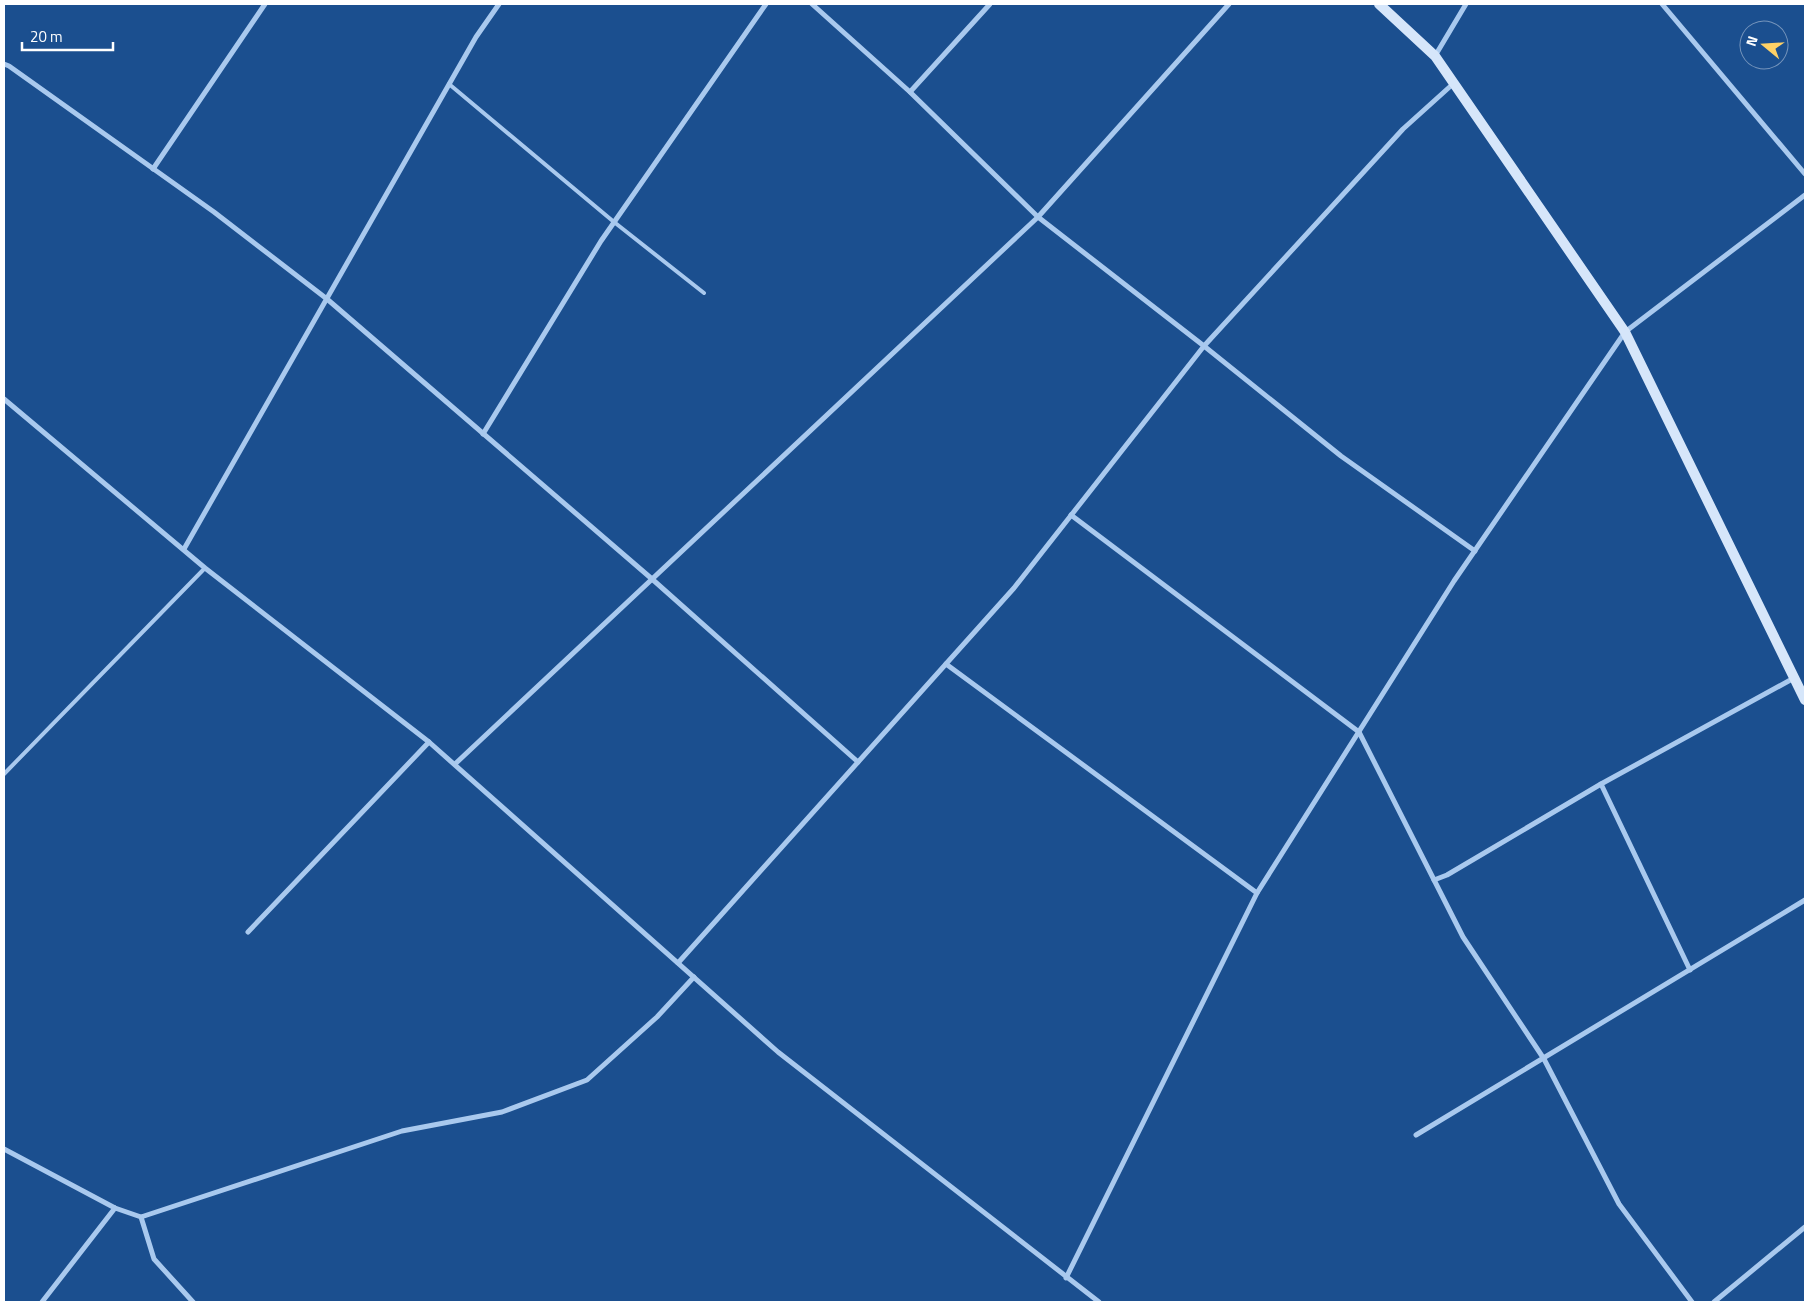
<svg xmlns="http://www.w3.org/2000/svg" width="1809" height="1306" viewBox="0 0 1809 1306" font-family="'Titillium Web',sans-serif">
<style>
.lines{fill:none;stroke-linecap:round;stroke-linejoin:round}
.lane{stroke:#a9c9ee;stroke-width:4}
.street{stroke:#a9c9ee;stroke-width:5}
.secondary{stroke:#d6e6fa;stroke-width:10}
</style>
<rect width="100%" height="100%" fill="#1b4f8f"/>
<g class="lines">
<!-- lane -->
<g class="lane">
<path d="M 449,84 L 614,222 L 704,293"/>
<path d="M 4,774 L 205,568"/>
</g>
<!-- street -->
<g class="street">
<path d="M 812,4 L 910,92 L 1038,217 L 1204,346 L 1341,456 L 1475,551"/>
<path d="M 1662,4 L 1805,174"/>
<path d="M 1435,56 L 1466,4"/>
<path d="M 4,64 L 9,66 L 214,212 L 327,299 L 652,579 L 858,762"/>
<path d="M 910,92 L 990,4"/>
<path d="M 153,169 L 265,4"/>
<path d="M 4,399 L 205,568 L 429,742 L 778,1052 L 1099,1302"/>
<path d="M 483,434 L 601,241 L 766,4"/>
<path d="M 1071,515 L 1359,732 L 1463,937 L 1544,1059 L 1619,1204 L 1692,1302"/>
<path d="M 184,549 L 476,37 L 499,4"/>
<path d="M 946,664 L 1257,893"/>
<path d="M 455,764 L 1038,217 L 1229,4"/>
<path d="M 1601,784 L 1690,970"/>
<path d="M 1434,880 L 1447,875 L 1601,784 L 1794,678"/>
<path d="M 248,932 L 429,742"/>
<path d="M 678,963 L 1014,588 L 1204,346 L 1403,129 L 1454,83"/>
<path d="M 1416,1135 L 1805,900"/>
<path d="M 4,1149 L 115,1208 L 141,1217 L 154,1259 L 193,1302"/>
<path d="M 141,1217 L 402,1131 L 502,1112 L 587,1080 L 657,1017 L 694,977"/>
<path d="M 1066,1278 L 1257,893 L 1454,581 L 1625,332 L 1805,195"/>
<path d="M 42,1302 L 115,1208"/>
<path d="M 1714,1302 L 1805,1227"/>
</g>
<!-- secondary -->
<path class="secondary" d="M 1379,4 L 1435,56 L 1625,332 L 1805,700"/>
</g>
<!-- border -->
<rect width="1809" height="1306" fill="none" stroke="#ffffff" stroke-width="10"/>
<!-- north arrow -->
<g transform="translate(1764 45) rotate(288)"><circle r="24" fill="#1b4f8f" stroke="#7695bc"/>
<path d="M0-4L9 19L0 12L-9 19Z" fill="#ffd166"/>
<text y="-8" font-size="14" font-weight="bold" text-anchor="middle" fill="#ffffff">N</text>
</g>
<!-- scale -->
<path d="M22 42v8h91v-8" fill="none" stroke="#ffffff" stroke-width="2.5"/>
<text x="30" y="42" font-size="15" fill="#ffffff" stroke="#1b4f8f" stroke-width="4" paint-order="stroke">20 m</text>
</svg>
